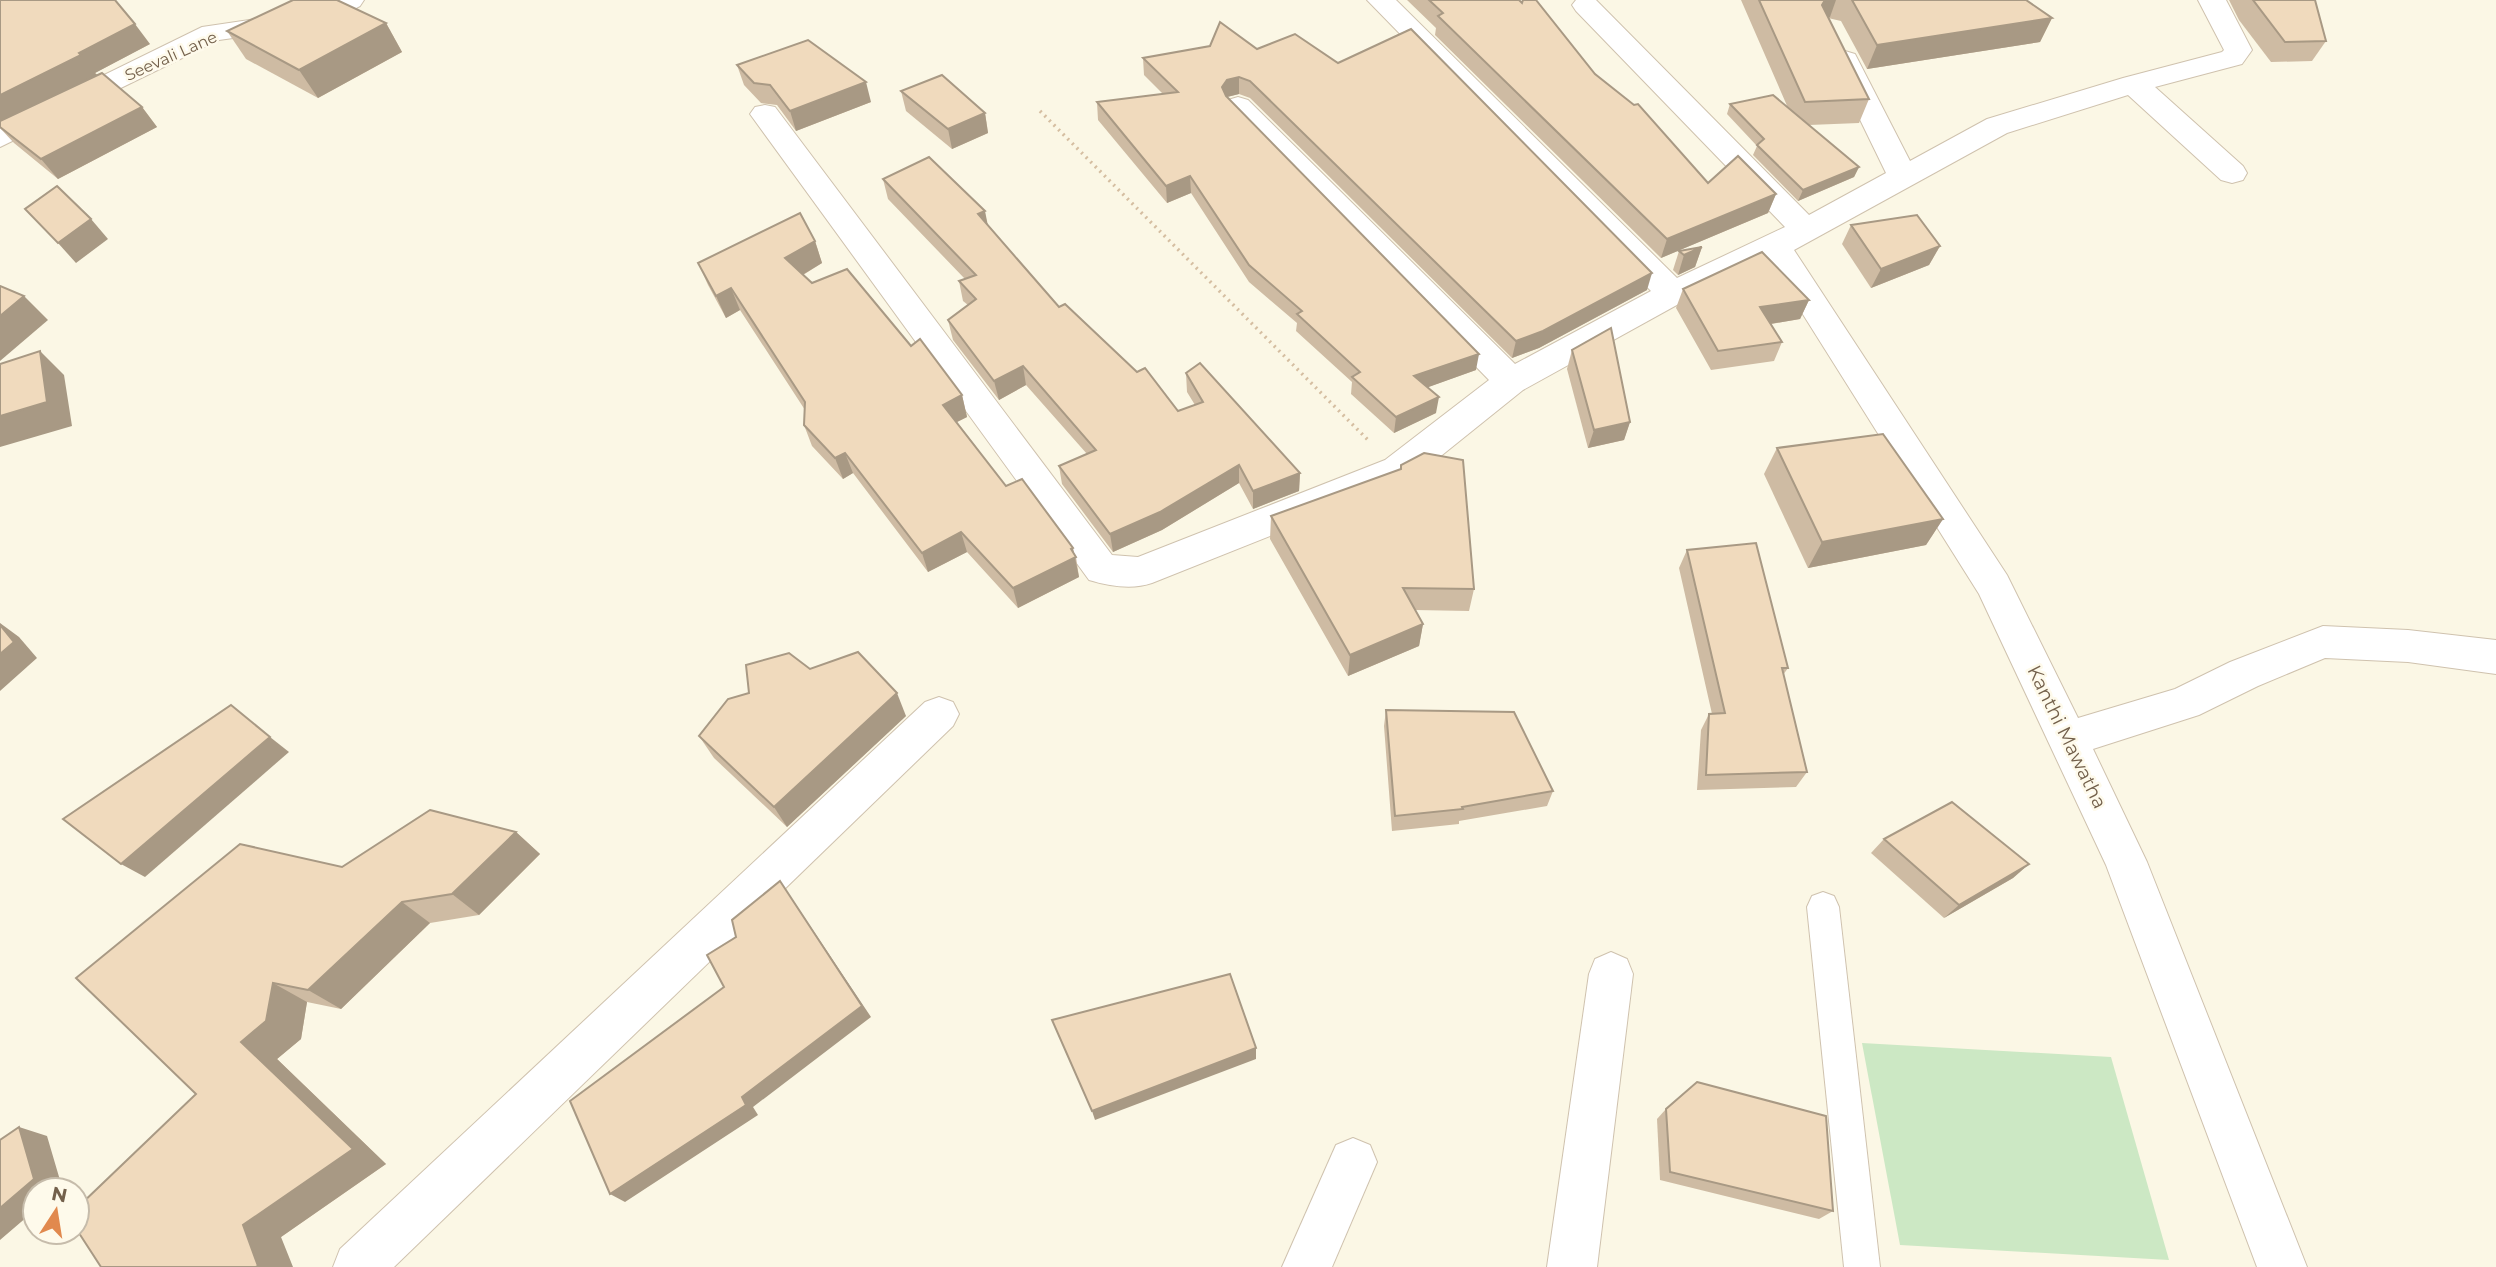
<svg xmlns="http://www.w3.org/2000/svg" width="2496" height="1267" viewBox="0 0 2496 1267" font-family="Montserrat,sans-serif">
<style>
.green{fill:#cce8c4}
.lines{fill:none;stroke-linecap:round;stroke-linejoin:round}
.lane-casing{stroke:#cfc2ae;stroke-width:2}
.street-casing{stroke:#cfc2ae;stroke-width:2}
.path{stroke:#d5bea1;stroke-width:3.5;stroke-dasharray:2 4.5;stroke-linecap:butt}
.lane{fill:#fff;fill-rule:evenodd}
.street{fill:#fff;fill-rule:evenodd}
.wall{fill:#cebba3}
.shaded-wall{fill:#a89984}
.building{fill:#f0dabd;stroke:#a89984;stroke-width:2}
.labels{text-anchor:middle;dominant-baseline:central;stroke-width:5;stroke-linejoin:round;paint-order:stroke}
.far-street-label{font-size:16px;fill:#73604b;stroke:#fefaeb}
.street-label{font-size:19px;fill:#73604b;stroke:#fefaeb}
</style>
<rect width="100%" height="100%" fill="#fbf7e5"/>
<!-- green -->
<path class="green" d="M 1862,1043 L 2111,1057 L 2169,1260 L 1900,1245 Z"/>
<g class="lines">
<!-- lane casing -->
<g class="lane-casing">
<path id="lane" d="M 1823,892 L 1834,896 L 1839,907 L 1880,1267 L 1844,1267 L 1807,907 L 1812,896 Z"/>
</g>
<!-- street casing -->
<g class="street-casing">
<g id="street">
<path d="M 329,0 L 364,0 L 360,6 L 339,17 L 303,28 L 219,40 L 0,147 L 0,126 L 202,27 L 290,14 Z"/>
<path d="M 1367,0 L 1396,0 L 1677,278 L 1785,227 L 1576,11 L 1572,5 L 1576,0 L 1596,0 L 1809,215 L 1886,173 L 1831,60 L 1835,54 L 1845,51 L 1855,54 L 1910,161 L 1987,119 L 2123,78 L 2222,52 L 2224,50 L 2198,0 L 2226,0 L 2252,50 L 2242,64 L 2155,87 L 2243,166 L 2247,173 L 2243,180 L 2232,183 L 2221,180 L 2128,95 L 2007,133 L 1794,250 L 2007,575 L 2078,718 L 2175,689 L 2230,662 L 2323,626 L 2408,630 L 2496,640 L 2496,674 L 2408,662 L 2325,658 L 2258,686 L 2199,715 L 2093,749 L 2147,862 L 2307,1267 L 2257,1267 L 2106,865 L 1979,594 L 1770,262 L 1684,301 L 1523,390 L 1411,480 L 1152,583 C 1132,590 1109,586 1089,580 L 750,114 L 755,107 L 765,105 L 775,107 L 1112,555 L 1138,557 L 1385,460 L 1489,380 L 1228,112 L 1224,106 L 1228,100 L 1238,97 L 1248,100 L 1515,364 L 1651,291 Z"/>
<path d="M 939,697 L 953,702 L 959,714 L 953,726 L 394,1267 L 333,1267 L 340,1249 L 925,702 Z"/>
<path d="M 1611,952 L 1627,959 L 1633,974 L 1597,1267 L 1547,1267 L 1589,974 L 1595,959 Z"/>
<path d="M 1353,1138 L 1370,1145 L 1377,1162 L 1332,1267 L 1282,1267 L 1336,1145 Z"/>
</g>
</g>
<!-- path -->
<path class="path" d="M 1040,111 L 1368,440"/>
<!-- lane -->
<use href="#lane" class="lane"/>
<!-- street -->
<use href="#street" class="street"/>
</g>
<!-- wall -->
<g class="wall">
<path d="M 0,0 L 150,44 L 95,73 L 142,107 L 157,127 L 58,179 L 14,143 L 0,128 Z"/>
<path d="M 1407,0 L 1519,0 L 1708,183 L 1776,194 L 1768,213 L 1661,258 L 1435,35 L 1436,28 Z"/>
<path d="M 1741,0 L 2026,0 L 2052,18 L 2040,42 L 1867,69 L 1841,21 L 1828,18 L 1869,99 L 1859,123 L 1809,125 L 1859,167 L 1854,177 L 1798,201 L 1753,155 L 1757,146 L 1727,114 L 1730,104 L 1788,108 Z"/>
<path d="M 2229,0 L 2315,0 L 2326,41 L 2312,61 L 2271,62 L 2239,20 Z"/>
<path d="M 386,23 L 402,52 L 318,98 L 246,59 L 227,31 Z"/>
<path d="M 1257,49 L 1647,290 L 1539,348 L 1512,358 L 1250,98 L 1239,94 L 1227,97 L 1476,370 L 1428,387 L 1436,413 L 1394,433 L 1351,394 L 1352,382 L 1296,331 L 1297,323 L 1249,282 L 1191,193 L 1167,203 L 1098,120 L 1097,102 L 1163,94 L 1144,75 L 1143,58 Z"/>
<path d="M 737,65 L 871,102 L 796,131 L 777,105 L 761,103 L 744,85 Z"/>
<path d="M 901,91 L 985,113 L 988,133 L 952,149 L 906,111 Z"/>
<path d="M 883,179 L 988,225 L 1059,307 L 1178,411 L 1195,405 L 1187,392 L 1186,373 L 1300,473 L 1299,491 L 1253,509 L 1239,483 L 1162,530 L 1113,552 L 1062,484 L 1059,466 L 1087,454 L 1026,385 L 999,400 L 953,340 L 948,320 L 968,305 L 963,301 L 959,281 L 965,279 L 888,199 Z"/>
<path d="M 1851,225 L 1940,246 L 1929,265 L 1871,288 L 1842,244 Z"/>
<path d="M 815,241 L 822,263 L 803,275 L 812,283 L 911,346 L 962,395 L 967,417 L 957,422 L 1006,486 L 1074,555 L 1076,557 L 1079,577 L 1018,608 L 967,552 L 928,572 L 853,473 L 843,479 L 812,446 L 804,425 L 805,410 L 740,310 L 726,318 L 708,285 L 698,263 Z"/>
<path d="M 1702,247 L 1695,267 L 1678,275 L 1673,270 L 1679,251 Z"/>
<path d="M 1683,289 L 1809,300 L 1800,319 L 1771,324 L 1782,342 L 1774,361 L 1711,370 L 1676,308 Z"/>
<path d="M 1572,350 L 1630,422 L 1624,440 L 1588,448 L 1567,369 Z"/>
<path d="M 1777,448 L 1943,519 L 1926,545 L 1808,568 L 1764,474 Z"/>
<path d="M 1401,465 L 1474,589 L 1469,611 L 1415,610 L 1423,624 L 1419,646 L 1348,676 L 1270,539 L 1271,516 L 1400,470 Z"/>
<path d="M 1687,550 L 1788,668 L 1783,675 L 1807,772 L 1796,787 L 1697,790 L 1701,730 L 1709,714 L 1712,714 L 1679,568 Z"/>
<path d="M 749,693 L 906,716 L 787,827 L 714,758 L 699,736 Z"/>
<path d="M 1386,710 L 1553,791 L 1547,806 L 1459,821 L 1459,824 L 1392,831 L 1384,726 Z"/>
<path d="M 516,832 L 540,854 L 479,915 L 430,923 L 341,1009 L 307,1002 L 301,1039 L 277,1059 L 386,1164 L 281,1237 L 196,1094 L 342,867 Z"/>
<path d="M 1884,839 L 2029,864 L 2013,878 L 1944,918 L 1871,853 Z"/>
<path d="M 1666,1109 L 1833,1211 L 1819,1219 L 1660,1180 L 1657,1119 Z"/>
</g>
<!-- shaded-wall -->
<g class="shaded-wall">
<path d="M 1825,0 L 1836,0 L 1830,17 L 1818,19 L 1822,5 Z"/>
<path d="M 2052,18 L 2040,42 L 1867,69 L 1877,45 Z"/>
<path d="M 386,23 L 402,52 L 318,98 L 299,70 Z"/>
<path d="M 135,24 L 150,44 L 95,73 L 97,75 L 0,123 L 0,95 Z"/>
<path d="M 1239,77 L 1239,94 L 1227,97 L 1222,105 L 1222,87 L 1227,80 Z"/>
<path d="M 866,82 L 871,102 L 796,131 L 790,111 Z"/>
<path d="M 142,107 L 157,127 L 58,179 L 41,159 Z"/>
<path d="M 985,113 L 988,133 L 952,149 L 948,129 Z"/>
<path d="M 1859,167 L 1854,177 L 1798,201 L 1803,190 Z"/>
<path d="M 1190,176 L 1191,193 L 1167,203 L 1166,186 Z"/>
<path d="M 1776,194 L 1768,213 L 1661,258 L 1667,239 Z"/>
<path d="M 985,211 L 989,231 L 978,214 Z"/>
<path d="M 91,219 L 108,239 L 76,263 L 58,243 Z"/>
<path d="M 815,241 L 822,263 L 794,280 L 785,258 Z"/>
<path d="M 1940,246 L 1929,265 L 1871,288 L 1881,269 Z"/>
<path d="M 1702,247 L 1695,267 L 1678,275 L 1684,255 Z"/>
<path d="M 1652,273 L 1647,290 L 1539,348 L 1512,358 L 1516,341 Z"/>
<path d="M 731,288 L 740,310 L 726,318 L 716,296 Z"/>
<path d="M 24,296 L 48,320 L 0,361 L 0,316 Z"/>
<path d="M 1809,300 L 1800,319 L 1752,327 L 1760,307 Z"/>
<path d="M 40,351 L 64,375 L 72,426 L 0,447 L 0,416 Z"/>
<path d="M 1479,354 L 1476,370 L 1412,393 L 1414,376 Z"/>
<path d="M 1023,366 L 1026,385 L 999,400 L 994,381 Z"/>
<path d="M 962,395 L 967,417 L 949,426 L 943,405 Z"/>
<path d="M 1439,397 L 1436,413 L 1394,433 L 1396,417 Z"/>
<path d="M 1630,422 L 1624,440 L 1588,448 L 1594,430 Z"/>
<path d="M 845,453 L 853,473 L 843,479 L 835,458 Z"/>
<path d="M 1239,465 L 1239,483 L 1162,530 L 1113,552 L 1110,534 Z"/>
<path d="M 1300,473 L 1299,491 L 1253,509 L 1253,491 Z"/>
<path d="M 1943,519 L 1926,545 L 1808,568 L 1822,542 Z"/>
<path d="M 961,532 L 967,552 L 928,572 L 922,553 Z"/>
<path d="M 1073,548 L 1079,577 L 1018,608 L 1013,588 Z"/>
<path d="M 0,623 L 19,637 L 37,658 L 0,691 Z"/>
<path d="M 1423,624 L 1419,646 L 1348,676 L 1350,655 Z"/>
<path d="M 897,693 L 906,716 L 787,827 L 774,807 Z"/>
<path d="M 270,737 L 289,752 L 145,877 L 121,864 Z"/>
<path d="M 516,832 L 540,854 L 479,915 L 452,894 Z"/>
<path d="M 2029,864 L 2013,878 L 1944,918 L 1959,905 Z"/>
<path d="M 780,881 L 871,1017 L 753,1107 L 758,1115 L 625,1202 L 610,1194 L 742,1097 Z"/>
<path d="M 402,902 L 430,923 L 341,1009 L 308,990 Z"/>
<path d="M 273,983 L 307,1002 L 301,1039 L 277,1059 L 386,1164 L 281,1237 L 293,1267 L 256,1267 L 243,1225 L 241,1042 Z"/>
<path d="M 1256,1048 L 1256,1059 L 1095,1120 L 1092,1111 Z"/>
<path d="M 19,1127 L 47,1136 L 62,1187 L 59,1190 L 35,1190 L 35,1210 L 0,1240 L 0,1208 Z"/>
</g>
<!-- building -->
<g class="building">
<path d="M 0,0 L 115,0 L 135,24 L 79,53 L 81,55 L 0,95 Z"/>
<path d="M 293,0 L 337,0 L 386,23 L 299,70 L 227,31 Z"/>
<path d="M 1429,0 L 1519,0 L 1522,3 L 1523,0 L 1536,0 L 1595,74 L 1634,105 L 1638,104 L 1708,183 L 1738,156 L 1776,194 L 1667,239 L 1438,16 L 1443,13 Z"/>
<path d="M 1759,0 L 1825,0 L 1822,5 L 1869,99 L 1805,102 Z"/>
<path d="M 1852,0 L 2026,0 L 2052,18 L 1877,45 Z"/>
<path d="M 2253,0 L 2315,0 L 2326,41 L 2285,42 Z"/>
<path d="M 1220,22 L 1257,49 L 1295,34 L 1338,63 L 1411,29 L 1652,273 L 1543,331 L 1516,341 L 1250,81 L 1239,77 L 1227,80 L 1222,87 L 1226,96 L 1479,354 L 1414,376 L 1439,397 L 1396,417 L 1352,377 L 1360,372 L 1297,314 L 1302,311 L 1249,265 L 1190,176 L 1166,186 L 1097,102 L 1178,92 L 1143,58 L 1210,46 Z"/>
<path d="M 808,40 L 866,82 L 790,111 L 770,85 L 754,83 L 737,65 Z"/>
<path d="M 102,73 L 142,107 L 41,159 L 0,127 L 0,121 Z"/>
<path d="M 942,75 L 985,113 L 948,129 L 901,91 Z"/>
<path d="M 1773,95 L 1859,167 L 1803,190 L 1757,145 L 1764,139 L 1730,104 Z"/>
<path d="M 929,157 L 985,211 L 978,214 L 1059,307 L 1065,304 L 1137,372 L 1145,368 L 1178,411 L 1203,402 L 1186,373 L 1200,363 L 1300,473 L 1253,491 L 1239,465 L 1160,512 L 1110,534 L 1059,466 L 1096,450 L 1023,366 L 994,381 L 948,320 L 976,299 L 959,281 L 976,275 L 883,179 Z"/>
<path d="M 57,186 L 91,219 L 58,243 L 25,209 Z"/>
<path d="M 800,213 L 815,241 L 785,258 L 812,283 L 847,269 L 911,346 L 920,339 L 962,395 L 943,405 L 1006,486 L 1022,479 L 1073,548 L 1071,549 L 1076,557 L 1013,588 L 961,532 L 922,553 L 845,453 L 835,458 L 804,425 L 805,402 L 731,288 L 716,296 L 698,263 Z"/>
<path d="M 1917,215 L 1940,246 L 1881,269 L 1851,225 Z"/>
<path d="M 1702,247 L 1684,255 L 1679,251 Z"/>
<path d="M 1762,252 L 1809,300 L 1760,307 L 1782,342 L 1718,351 L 1683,289 Z"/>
<path d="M 0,286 L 24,296 L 0,316 Z"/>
<path d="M 1611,328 L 1630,422 L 1594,430 L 1572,350 Z"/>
<path d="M 40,351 L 47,402 L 0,416 L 0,364 Z"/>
<path d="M 1883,434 L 1943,519 L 1822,542 L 1777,448 Z"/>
<path d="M 1424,453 L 1463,460 L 1474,589 L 1403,588 L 1423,624 L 1350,655 L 1271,516 L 1401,469 L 1401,465 Z"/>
<path d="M 1756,543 L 1788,668 L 1782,668 L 1807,772 L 1706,775 L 1709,714 L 1725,713 L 1687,550 Z"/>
<path d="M 0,625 L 14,642 L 0,654 Z"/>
<path d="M 858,652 L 897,693 L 774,807 L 699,736 L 728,699 L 749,693 L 746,665 L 789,653 L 810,669 Z"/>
<path d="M 231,705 L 270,737 L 121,864 L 63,819 Z"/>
<path d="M 1386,710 L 1514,712 L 1553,791 L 1462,807 L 1463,809 L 1395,816 Z"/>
<path d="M 1952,802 L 2029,864 L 1959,905 L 1884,839 Z"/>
<path d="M 430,810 L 516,832 L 452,894 L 402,902 L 308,990 L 273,983 L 266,1021 L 241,1042 L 353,1149 L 243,1225 L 258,1266 L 256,1267 L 101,1267 L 77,1230 L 77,1208 L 196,1094 L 76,978 L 240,844 L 342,867 Z"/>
<path d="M 780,881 L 862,1006 L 742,1097 L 746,1105 L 610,1194 L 570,1101 L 724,987 L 707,955 L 736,937 L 732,920 Z"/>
<path d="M 1230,974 L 1256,1048 L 1092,1111 L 1052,1020 Z"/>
<path d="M 1697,1082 L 1826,1116 L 1833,1211 L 1670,1172 L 1666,1109 Z"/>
<path d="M 19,1127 L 34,1179 L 0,1208 L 0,1140 Z"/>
</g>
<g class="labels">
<!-- far-street labels -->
<g class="far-street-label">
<text transform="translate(171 56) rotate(-24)">Seevali Lane</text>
</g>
<!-- street labels -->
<g class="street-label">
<text transform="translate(2067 737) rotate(64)">Kanthi Mawatha</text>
</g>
</g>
<!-- north arrow -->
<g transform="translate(56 1211) rotate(12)"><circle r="33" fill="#fefaeb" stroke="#c6bcab" stroke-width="2"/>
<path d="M0-5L12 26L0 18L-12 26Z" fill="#e1894e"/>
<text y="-10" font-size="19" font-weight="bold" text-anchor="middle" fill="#73604b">N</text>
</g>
</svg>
